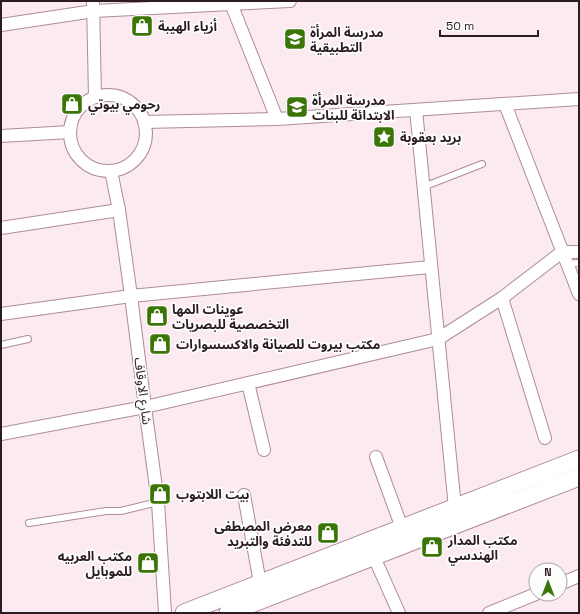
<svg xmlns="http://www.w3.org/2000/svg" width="580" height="614" viewBox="0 0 580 614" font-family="'Space Grotesk','Noto Sans Arabic',sans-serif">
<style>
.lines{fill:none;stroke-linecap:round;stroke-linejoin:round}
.lane-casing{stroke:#b08b99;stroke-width:8}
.street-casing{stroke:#b08b99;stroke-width:14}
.secondary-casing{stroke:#b08b99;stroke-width:19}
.lane{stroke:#fff;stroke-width:6}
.street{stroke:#fff;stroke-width:12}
.secondary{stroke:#fff;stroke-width:17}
.labels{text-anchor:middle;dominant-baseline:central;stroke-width:3.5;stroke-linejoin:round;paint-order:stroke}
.poi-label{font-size:13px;font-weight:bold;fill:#2a1c22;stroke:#fdfdfd;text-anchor:start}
.street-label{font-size:13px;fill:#2a1c22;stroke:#fdfdfd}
</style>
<rect width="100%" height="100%" fill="#fbebf1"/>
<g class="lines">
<!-- lane casing -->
<g class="lane-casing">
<g id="lane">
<path d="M 423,187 L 482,164"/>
<path d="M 567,264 L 579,263"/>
<path d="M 1,345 L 28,339"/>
<path d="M 29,523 L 106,511 L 121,511 L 158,502"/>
</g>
</g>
<!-- street casing -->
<g class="street-casing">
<g id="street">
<path d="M 93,1 L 95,97"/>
<path d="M 230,1 L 277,119"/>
<path d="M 1,25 L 94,11 L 290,1"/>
<circle cx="108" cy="133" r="38"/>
<path d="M 505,104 L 579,294"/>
<path d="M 416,110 L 455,508"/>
<path d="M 144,122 L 277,119 L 579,99"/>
<path d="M 1,136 L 70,132"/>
<path d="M 111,171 L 119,210 L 131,296 L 145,407 L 158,502 L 165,613"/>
<path d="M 1,228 L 119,210"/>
<path d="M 502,298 L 545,438"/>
<path d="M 1,314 L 131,296 L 430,267"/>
<path d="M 248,383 L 264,450"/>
<path d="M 1,434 L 145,407 L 438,339 L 502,298 L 562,252 L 579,252"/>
<path d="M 376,457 L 402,528"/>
<path d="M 244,495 L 260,583"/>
<path d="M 374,557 L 399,613"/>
<path d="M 560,584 L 579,576"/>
<path d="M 489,613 L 536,594"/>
</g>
</g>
<!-- secondary casing -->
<g class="secondary-casing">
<g id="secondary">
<path d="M 184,613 L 579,459"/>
<path d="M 228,613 L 579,477"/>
</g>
</g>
<!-- lane -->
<use href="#lane" class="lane"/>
<!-- street -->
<use href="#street" class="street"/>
<!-- secondary -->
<use href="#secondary" class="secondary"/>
</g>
<!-- icons -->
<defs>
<g id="shop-square" transform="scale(1.15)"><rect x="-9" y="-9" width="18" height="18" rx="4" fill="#3b7508" stroke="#fdfdfd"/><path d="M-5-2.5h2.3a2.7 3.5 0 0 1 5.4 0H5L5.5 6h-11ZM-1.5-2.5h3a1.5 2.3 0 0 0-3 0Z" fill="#fff"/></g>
<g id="school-square" transform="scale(1.15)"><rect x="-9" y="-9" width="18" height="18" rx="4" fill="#3b7508" stroke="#fdfdfd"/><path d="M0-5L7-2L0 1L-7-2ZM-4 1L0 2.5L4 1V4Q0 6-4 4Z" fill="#fff"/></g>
<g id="sight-square" transform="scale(1.15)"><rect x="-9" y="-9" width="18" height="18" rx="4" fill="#3b7508" stroke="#fdfdfd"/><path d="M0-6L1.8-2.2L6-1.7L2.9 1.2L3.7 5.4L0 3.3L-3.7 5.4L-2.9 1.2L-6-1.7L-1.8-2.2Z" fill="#fff"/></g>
</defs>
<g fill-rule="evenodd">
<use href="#shop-square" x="142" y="26"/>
<use href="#school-square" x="295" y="39"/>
<use href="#shop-square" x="72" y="104"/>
<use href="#school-square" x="297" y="107"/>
<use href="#sight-square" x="384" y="137"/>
<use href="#shop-square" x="157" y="316"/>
<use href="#shop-square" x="160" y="344"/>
<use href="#shop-square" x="160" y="494"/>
<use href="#shop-square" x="328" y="533"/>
<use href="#shop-square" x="432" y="547"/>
<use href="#shop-square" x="148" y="563"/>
</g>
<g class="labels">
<!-- poi labels -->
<g class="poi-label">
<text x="158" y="26">أزياء الهيبة</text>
<text x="310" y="32">مدرسة المرأة<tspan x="310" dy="15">التطبيقية</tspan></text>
<text x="312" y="100">مدرسة المرأة<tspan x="312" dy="15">الابتدائة للبنات</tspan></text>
<text x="88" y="104">رحومي بيوتي</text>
<text x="400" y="137">بريد بعقوبة</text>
<text x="172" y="309">عوينات المها<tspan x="172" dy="15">التخصصية للبصريات</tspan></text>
<text x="176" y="344">مكتب بيروت للصيانة والاكسسوارات</text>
<text x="176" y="494">بيت اللابتوب</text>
<text x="312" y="526" text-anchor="end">معرض المصطفى<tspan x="312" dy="15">للتدفئة والتبريد</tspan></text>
<text x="448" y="540">مكتب المدار<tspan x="448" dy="15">الهندسي</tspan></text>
<text x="132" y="556" text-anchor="end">مكتب العربيه<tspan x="132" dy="15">للموبايل</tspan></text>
</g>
<!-- street labels -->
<g class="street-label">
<text transform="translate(143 391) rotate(83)">شارع الاوقاف</text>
</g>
</g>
<!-- border -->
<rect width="580" height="614" fill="none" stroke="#2a1c22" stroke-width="4"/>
<!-- north arrow -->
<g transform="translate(548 582)"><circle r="19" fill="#fdfdfd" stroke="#a9a3a5"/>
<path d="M0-3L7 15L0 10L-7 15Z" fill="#3b7508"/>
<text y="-6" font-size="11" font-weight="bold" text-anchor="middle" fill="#2a1c22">N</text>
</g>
<!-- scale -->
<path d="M440 30v6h98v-6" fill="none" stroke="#2a1c22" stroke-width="2"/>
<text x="446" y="30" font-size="12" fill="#2a1c22" stroke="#fdfdfd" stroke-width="3" paint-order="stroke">50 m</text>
</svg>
